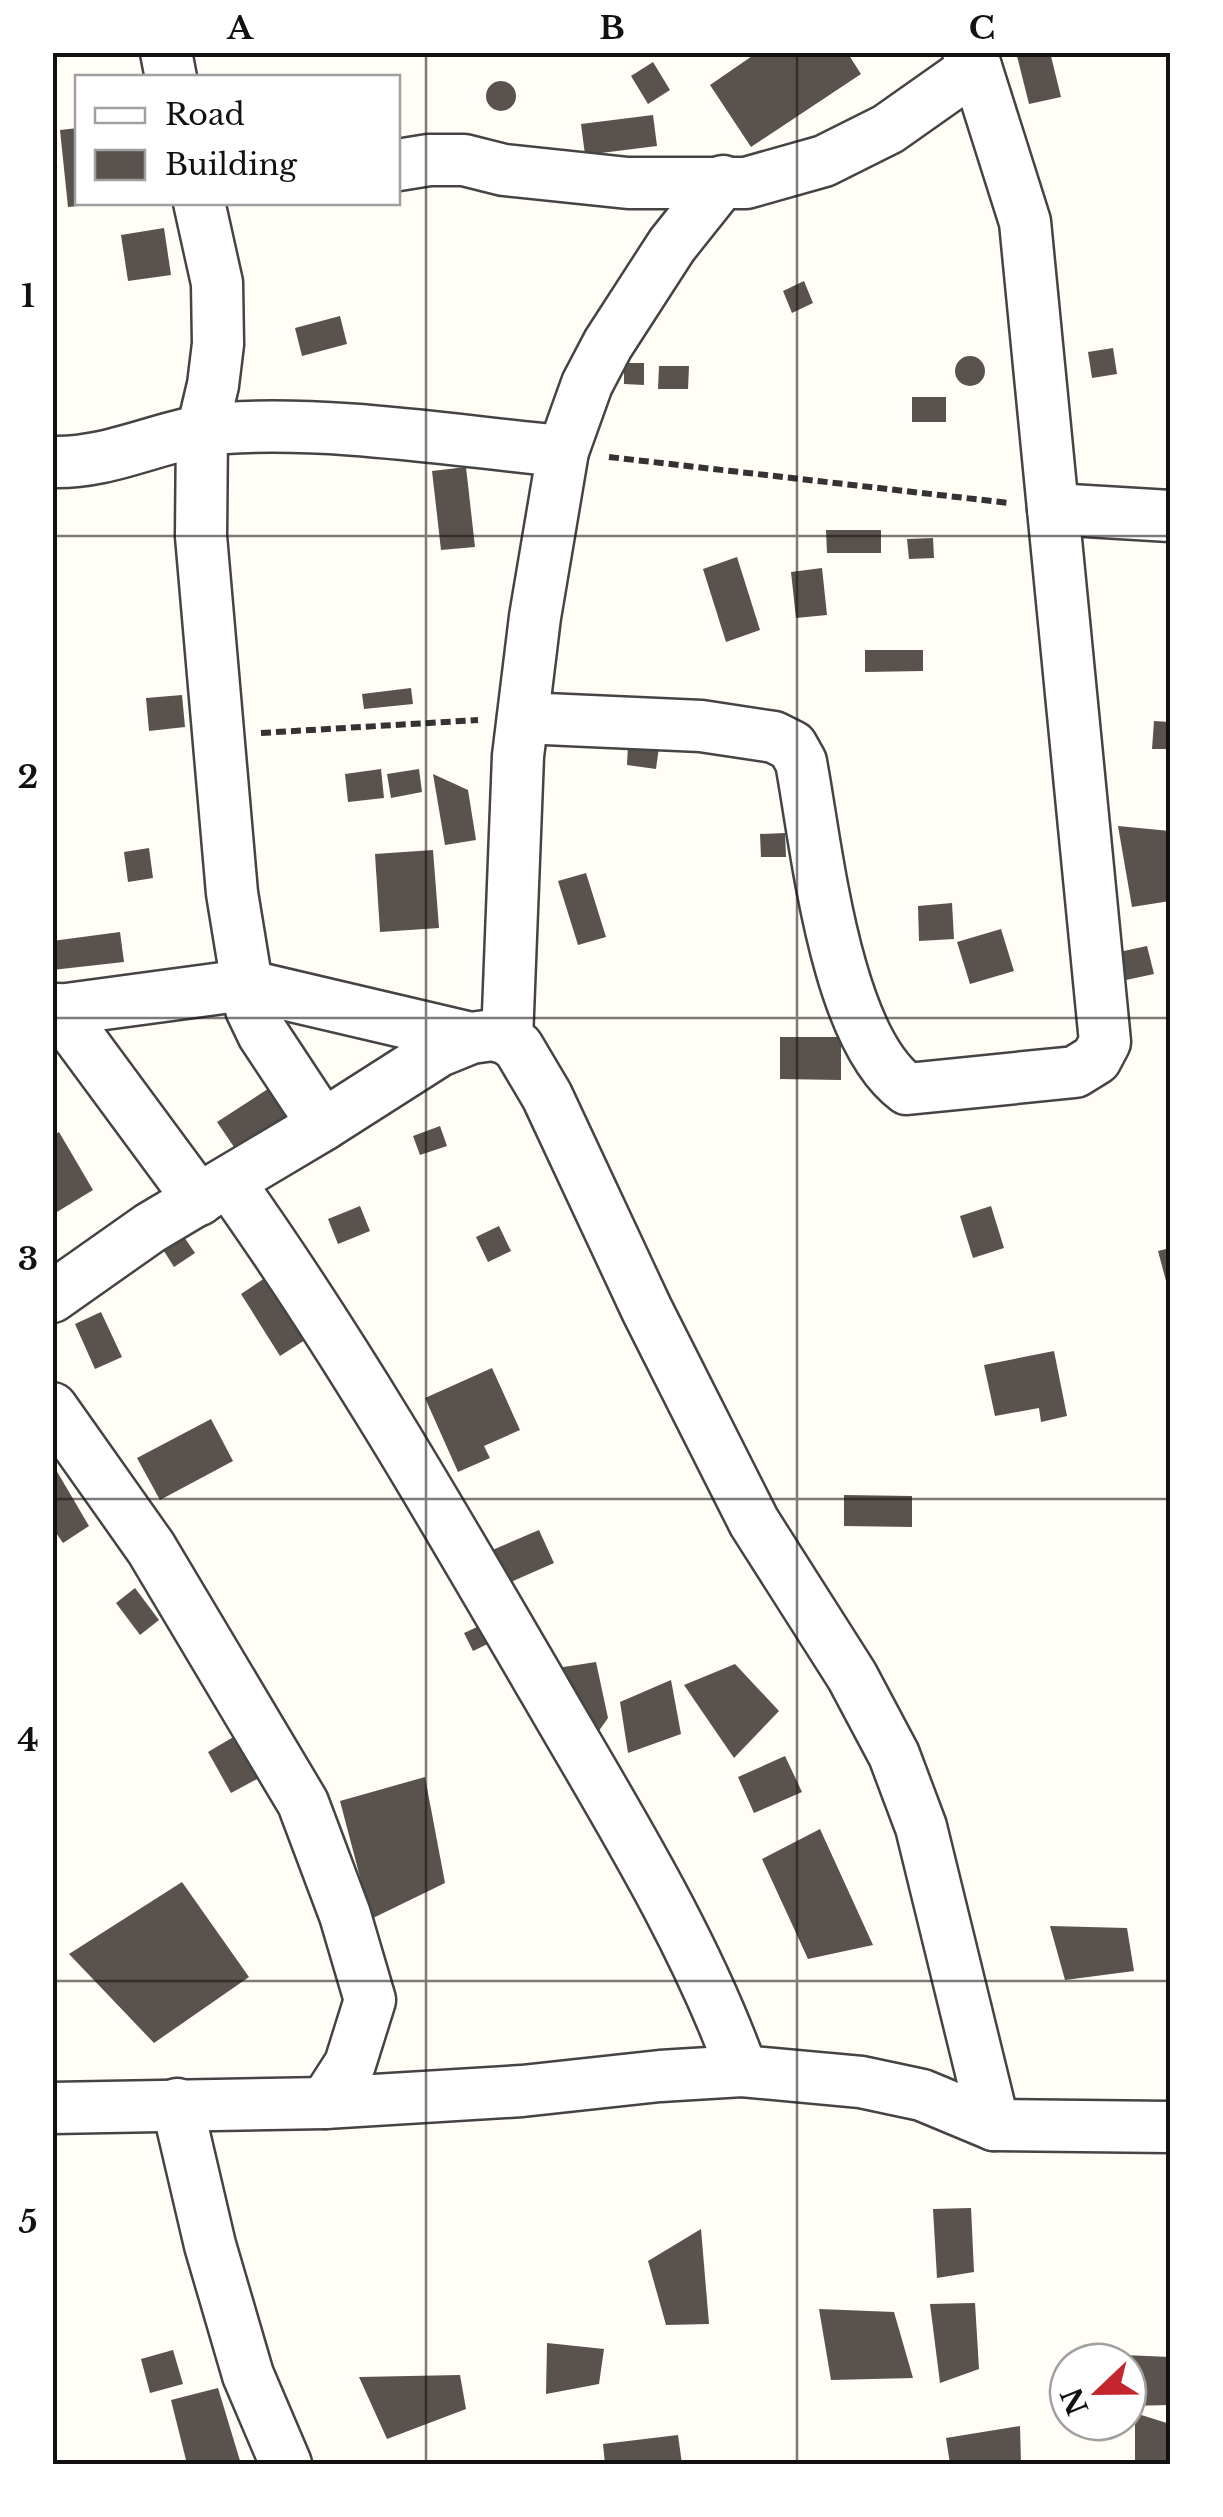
<svg xmlns="http://www.w3.org/2000/svg" width="1223" height="2517" viewBox="0 0 1223 2517" font-family="'Libre Baskerville',serif">
<style>
.building{fill:#5a524d}
.lines{fill:none;stroke-linecap:round;stroke-linejoin:round}
.minor-casing{stroke:#444;stroke-width:55}
.path{stroke:#333;stroke-width:6;stroke-dasharray:10 5;stroke-linecap:butt}
.minor{stroke:#fff;stroke-width:50}
.grid{fill:none;stroke:#111;stroke-width:2.5;stroke-opacity:0.55}
.neatline{fill:none;stroke:#111;stroke-width:4}
.grid-label{font-size:32px;text-anchor:middle;font-weight:bold;fill:#111}
</style>
<rect width="100%" height="100%" fill="#fffdf5"/>
<!-- building -->
<g class="building">
<path d="M 758,52 L 847,52 L 861,74 L 751,147 L 710,85 Z"/>
<path d="M 1016,52 L 1050,52 L 1061,97 L 1029,104 Z"/>
<path d="M 653,62 L 670,90 L 648,104 L 631,76 Z"/>
<circle cx="501" cy="96" r="15"/>
<path d="M 653,115 L 657,146 L 585,155 L 581,124 Z"/>
<path d="M 78,128 L 78,202 L 89,202 L 89,205 L 68,207 L 60,130 Z"/>
<path d="M 164,228 L 171,275 L 128,281 L 121,235 Z"/>
<path d="M 804,281 L 813,303 L 792,313 L 783,291 Z"/>
<path d="M 340,316 L 347,344 L 302,356 L 295,328 Z"/>
<path d="M 1113,348 L 1117,374 L 1092,378 L 1088,352 Z"/>
<circle cx="970" cy="371" r="15"/>
<path d="M 624,363 L 644,363 L 644,385 L 624,384 Z"/>
<path d="M 659,366 L 689,366 L 688,389 L 658,389 Z"/>
<rect x="912" y="397" width="34" height="25"/>
<path d="M 466,467 L 475,547 L 441,550 L 432,471 Z"/>
<path d="M 826,530 L 881,530 L 881,553 L 827,553 Z"/>
<path d="M 933,538 L 934,558 L 909,559 L 907,539 Z"/>
<path d="M 737,557 L 760,630 L 726,642 L 703,569 Z"/>
<path d="M 822,568 L 827,615 L 796,618 L 791,572 Z"/>
<path d="M 865,650 L 923,650 L 923,671 L 865,672 Z"/>
<path d="M 411,688 L 413,704 L 364,709 L 362,694 Z"/>
<path d="M 182,695 L 185,727 L 149,731 L 146,698 Z"/>
<path d="M 1154,721 L 1170,722 L 1170,749 L 1152,749 Z"/>
<path d="M 628,745 L 659,747 L 656,769 L 627,765 Z"/>
<path d="M 381,769 L 384,798 L 348,802 L 345,774 Z"/>
<path d="M 419,769 L 422,792 L 391,798 L 387,774 Z"/>
<path d="M 433,774 L 468,790 L 476,840 L 445,845 Z"/>
<path d="M 1118,826 L 1170,831 L 1170,901 L 1132,907 Z"/>
<path d="M 785,833 L 786,857 L 761,857 L 760,834 Z"/>
<path d="M 149,848 L 153,878 L 128,882 L 124,852 Z"/>
<path d="M 433,850 L 439,928 L 380,932 L 375,854 Z"/>
<path d="M 586,873 L 606,937 L 578,945 L 558,881 Z"/>
<path d="M 952,903 L 954,939 L 919,941 L 918,906 Z"/>
<path d="M 1001,929 L 1014,971 L 970,984 L 957,942 Z"/>
<path d="M 120,932 L 124,962 L 52,970 L 52,941 Z"/>
<path d="M 1147,946 L 1154,974 L 1126,980 L 1119,952 Z"/>
<path d="M 780,1037 L 841,1037 L 841,1080 L 780,1079 Z"/>
<path d="M 274,1085 L 293,1112 L 236,1150 L 217,1122 Z"/>
<path d="M 440,1126 L 447,1146 L 420,1155 L 413,1136 Z"/>
<path d="M 59,1132 L 93,1190 L 52,1215 L 52,1136 Z"/>
<path d="M 360,1206 L 370,1231 L 338,1244 L 328,1219 Z"/>
<path d="M 991,1206 L 1004,1248 L 973,1258 L 960,1216 Z"/>
<path d="M 499,1226 L 511,1251 L 488,1262 L 476,1237 Z"/>
<path d="M 182,1234 L 195,1253 L 174,1267 L 162,1248 Z"/>
<path d="M 1170,1248 L 1170,1280 L 1166,1281 L 1158,1251 Z"/>
<path d="M 268,1276 L 308,1338 L 280,1356 L 241,1294 Z"/>
<path d="M 101,1312 L 122,1357 L 95,1369 L 75,1324 Z"/>
<path d="M 1054,1351 L 1067,1416 L 1041,1422 L 1039,1408 L 995,1416 L 984,1365 Z"/>
<path d="M 492,1368 L 520,1430 L 484,1446 L 490,1458 L 458,1472 L 425,1398 Z"/>
<path d="M 211,1419 L 233,1461 L 160,1500 L 137,1458 Z"/>
<path d="M 52,1463 L 89,1526 L 63,1543 L 52,1527 Z"/>
<path d="M 844,1495 L 912,1496 L 912,1527 L 844,1526 Z"/>
<path d="M 539,1530 L 554,1563 L 504,1585 L 490,1551 Z"/>
<path d="M 135,1588 L 159,1620 L 140,1635 L 116,1603 Z"/>
<path d="M 488,1622 L 496,1640 L 473,1651 L 464,1633 Z"/>
<path d="M 596,1662 L 608,1718 L 596,1735 L 557,1668 Z"/>
<path d="M 735,1664 L 779,1711 L 734,1758 L 684,1685 Z"/>
<path d="M 671,1680 L 681,1734 L 628,1753 L 620,1702 Z"/>
<path d="M 235,1736 L 259,1778 L 231,1793 L 208,1752 Z"/>
<path d="M 785,1756 L 802,1792 L 754,1813 L 738,1777 Z"/>
<path d="M 425,1777 L 445,1883 L 371,1919 L 340,1801 Z"/>
<path d="M 820,1829 L 873,1945 L 808,1959 L 762,1859 Z"/>
<path d="M 182,1882 L 249,1977 L 154,2043 L 69,1954 Z"/>
<path d="M 1050,1926 L 1127,1928 L 1134,1971 L 1065,1980 Z"/>
<path d="M 971,2208 L 974,2272 L 937,2278 L 933,2209 Z"/>
<path d="M 701,2229 L 709,2324 L 666,2325 L 648,2261 Z"/>
<path d="M 975,2303 L 979,2369 L 940,2383 L 930,2304 Z"/>
<path d="M 819,2309 L 894,2312 L 913,2378 L 831,2380 Z"/>
<path d="M 547,2343 L 604,2349 L 599,2384 L 546,2394 Z"/>
<path d="M 173,2350 L 183,2384 L 150,2393 L 141,2359 Z"/>
<path d="M 1124,2355 L 1170,2357 L 1170,2405 L 1128,2406 L 1128,2362 L 1124,2362 Z"/>
<path d="M 460,2375 L 466,2409 L 387,2439 L 359,2377 Z"/>
<path d="M 218,2388 L 241,2464 L 187,2464 L 171,2400 Z"/>
<path d="M 1135,2413 L 1170,2424 L 1170,2464 L 1135,2464 Z"/>
<path d="M 1020,2426 L 1021,2464 L 950,2464 L 946,2438 Z"/>
<path d="M 678,2435 L 682,2464 L 605,2464 L 603,2444 Z"/>
</g>
<g class="lines">
<!-- minor casing -->
<g class="minor-casing">
<g id="minor">
<path d="M 166,52 L 171,78"/>
<path d="M 398,165 L 429,160 L 464,160 L 504,170 L 628,183 L 746,183 L 824,161 L 888,129 L 976,67"/>
<path d="M 199,202 L 217,283 L 218,344 L 213,385 L 202,431 L 201,536 L 232,893 L 251,1009 L 263,1034 L 323,1125"/>
<path d="M 52,462 C 113,464 165,432 225,428 C 335,421 454,441 563,451"/>
<path d="M 1053,509 L 1170,516"/>
<path d="M 523,718 L 701,726 L 774,737 L 792,746 L 801,762 C 817,848 835,1036 907,1089 L 1075,1072 L 1096,1059 L 1105,1042 L 1025,222 L 976,67 L 968,52"/>
<path d="M 58,1009 L 199,1200"/>
<path d="M 52,1011 L 245,985 L 471,1038"/>
<path d="M 507,1039 L 518,756 L 535,617 L 563,451 L 587,384 L 608,344 L 672,245 L 723,181"/>
<path d="M 229,1182 C 344,1344 444,1517 544,1689 C 615,1812 694,1937 742,2071"/>
<path d="M 52,1297 L 150,1228 L 323,1125 L 439,1051 L 471,1038 L 493,1035 L 507,1039 L 518,1047 L 547,1096 L 647,1310 L 754,1522 L 852,1676 L 894,1755 L 921,1827 L 994,2125"/>
<path d="M 52,1408 L 151,1548 L 303,1803 L 345,1915 L 370,2000 L 350,2064 L 325,2103"/>
<path d="M 177,2104 L 210,2245 L 248,2375 L 286,2464"/>
<path d="M 52,2108 L 325,2103 L 522,2091 L 660,2076 L 742,2071 L 861,2082 L 922,2095 L 994,2125 L 1170,2127"/>
</g>
</g>
<!-- path -->
<g class="path">
<path d="M 609,457 L 1009,503"/>
<path d="M 261,733 L 478,720"/>
</g>
<!-- minor -->
<use href="#minor" class="minor"/>
</g>
<!-- grid -->
<path class="grid" d="M 426,52 L 426,2464M 797,52 L 797,2464M 52,536 L 1170,536M 52,1018 L 1170,1018M 52,1499 L 1170,1499M 52,1981 L 1170,1981"/>
<!-- border -->
<rect width="1223" height="2517" fill="none" stroke="#ffffff" stroke-width="110"/>
<!-- legend -->
<rect x="75" y="75" width="325" height="130" fill="#ffffff" stroke="#a0a0a0" stroke-width="2.5"/>
<rect x="95" y="108" width="50" height="15" fill="#ffffff" stroke="#a0a0a0" stroke-width="2.5"/>
<text x="165" y="125" font-size="30" fill="#111111">Road</text>
<rect x="95" y="150" width="50" height="30" fill="#5a524d" stroke="#a0a0a0" stroke-width="2.5"/>
<text x="165" y="175" font-size="30" fill="#111111">Building</text>
<!-- north arrow -->
<g transform="translate(1098 2392) rotate(248)"><circle r="48" fill="#ffffff" stroke="#a0a0a0" stroke-width="2.5"/>
<path d="M0-8L18 38L0 25L-18 38Z" fill="#c4262e"/>
<text y="-15" font-size="28" font-weight="bold" text-anchor="middle" fill="#111111">N</text>
</g>
<rect x="55" y="55" width="1113" height="2407" class="neatline"/>
<g class="grid-label">
<text x="240" y="39">A</text>
<text x="612" y="39">B</text>
<text x="982" y="39">C</text>
<text x="28" y="307">1</text>
<text x="28" y="788">2</text>
<text x="28" y="1270">3</text>
<text x="28" y="1751">4</text>
<text x="28" y="2233">5</text>
</g>
</svg>
